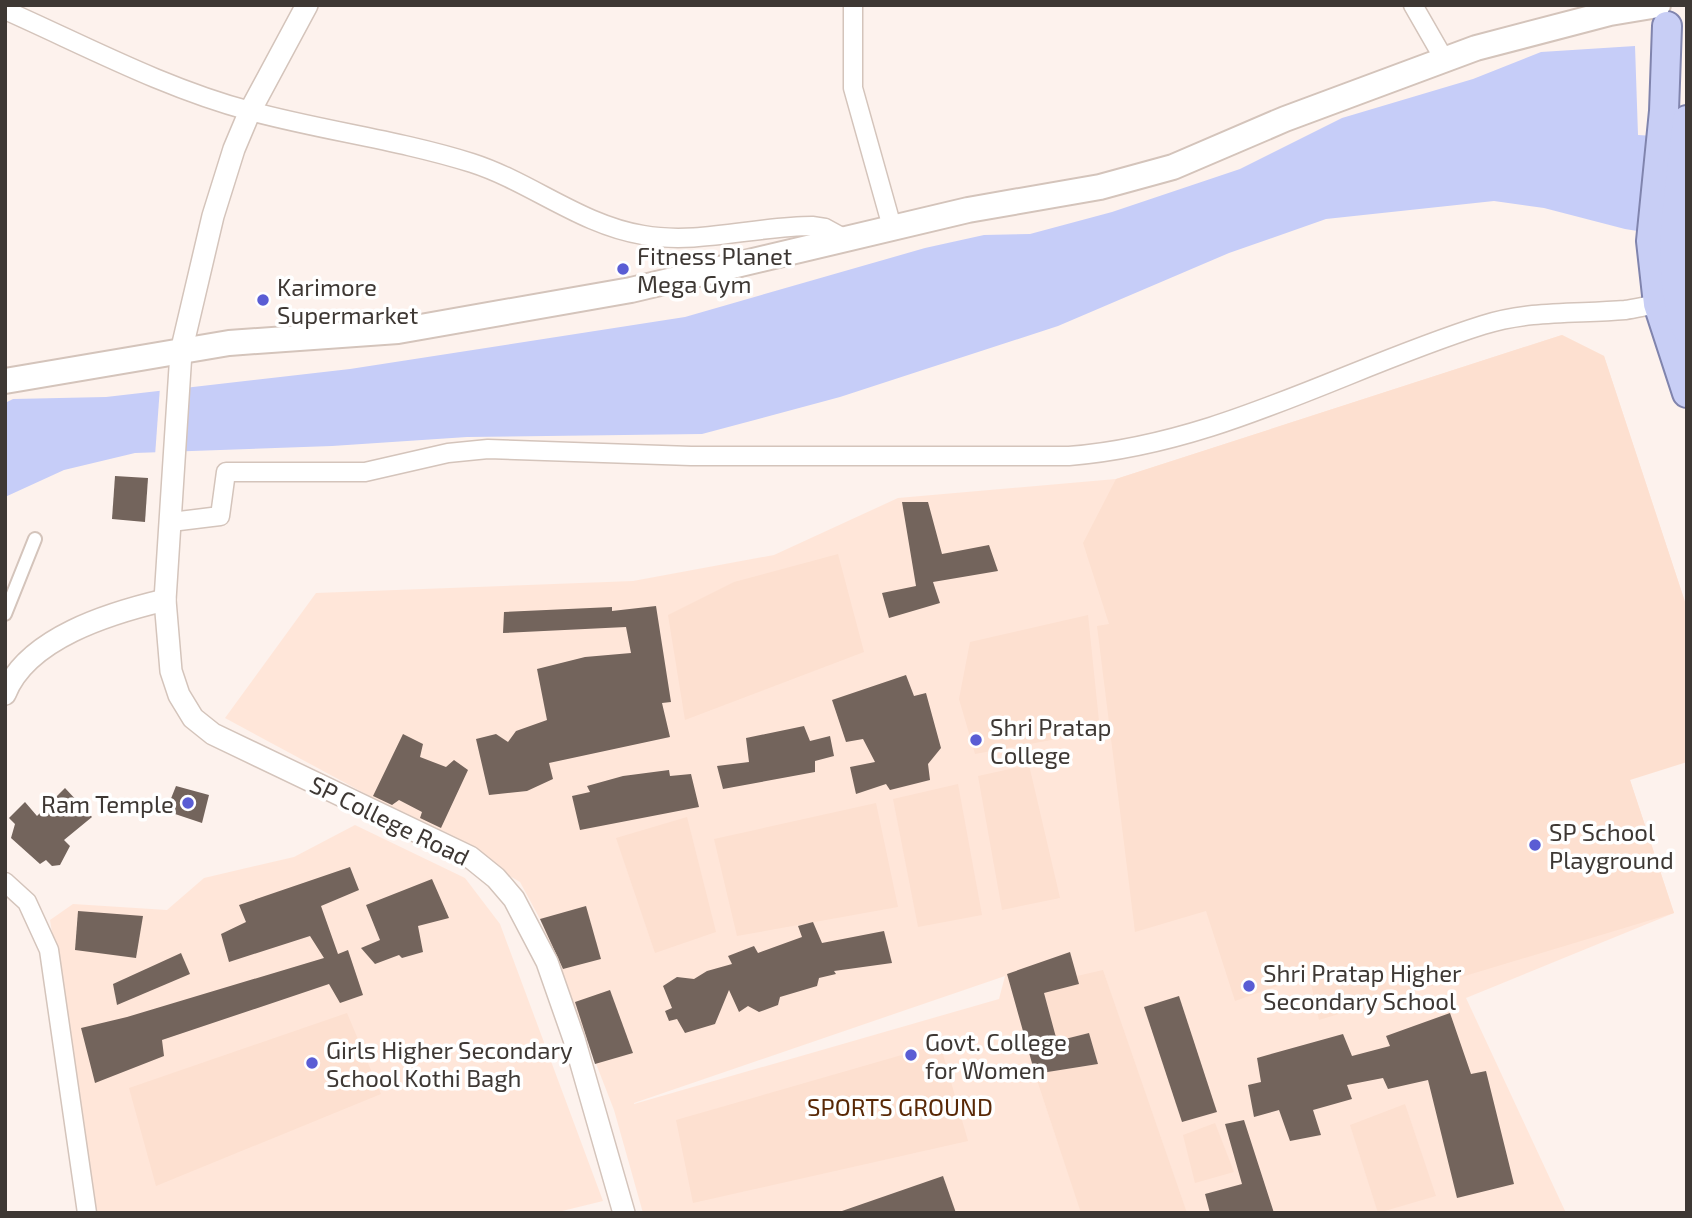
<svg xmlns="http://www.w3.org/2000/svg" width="1692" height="1218" viewBox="0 0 1692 1218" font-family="'Exo 2',sans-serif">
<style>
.built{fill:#ffe6d9;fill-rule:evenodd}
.green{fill:#fde0d0}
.water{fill:#c6cdf8}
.pier{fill:#fdf2ed}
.building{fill:#73645c}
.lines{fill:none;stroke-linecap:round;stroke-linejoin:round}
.pedestrian-casing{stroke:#d4c4bb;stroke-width:16}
.minor-casing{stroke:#d4c4bb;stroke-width:21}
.tertiary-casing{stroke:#d4c4bb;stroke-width:24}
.secondary-casing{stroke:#d4c4bb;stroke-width:28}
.primary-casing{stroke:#8084ad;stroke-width:32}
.pedestrian{stroke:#fff;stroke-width:12}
.minor{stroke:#fff;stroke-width:18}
.tertiary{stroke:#fff;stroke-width:21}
.secondary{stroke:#fff;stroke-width:24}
.primary{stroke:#c8cef5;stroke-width:28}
.poi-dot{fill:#5a5dd4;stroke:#fff;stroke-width:2.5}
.labels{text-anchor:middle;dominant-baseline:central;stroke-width:7;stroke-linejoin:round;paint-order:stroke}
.poi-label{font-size:24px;fill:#3e3834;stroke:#fff;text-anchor:start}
.street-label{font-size:24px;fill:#3e3834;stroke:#fff}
.park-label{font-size:24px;fill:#592806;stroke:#fff}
</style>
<rect width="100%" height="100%" fill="#fdf2ed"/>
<!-- built -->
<g class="built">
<path d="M 1562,335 L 1604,356 L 1687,608 L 1630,780 L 1674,913 L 1466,998 L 1566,1213 L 643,1213 L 614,1110 L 540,919 L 520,882 L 390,807 L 225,718 L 316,593 L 633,581 L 774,555 L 898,498 L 1116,479 ZM 1005,976 L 999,999 L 634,1104 L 634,1103 Z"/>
<path d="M 355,825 L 465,878 L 500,924 L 603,1201 L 554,1213 L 97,1213 L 50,920 L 73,904 L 167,910 L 204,878 L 294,857 Z"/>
</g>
<!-- green -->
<g class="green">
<path d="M 1562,335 L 1604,356 L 1687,608 L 1687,762 L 1630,780 L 1674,913 L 1319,1020 L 1309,975 L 1235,1001 L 1206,911 L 1135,932 L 1097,626 L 1109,624 L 1083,543 L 1116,479 Z"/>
<path d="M 838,554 L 864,652 L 685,720 L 668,615 L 734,582 Z"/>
<path d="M 1088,615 L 1100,731 L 975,754 L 959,699 L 970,642 Z"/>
<path d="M 1029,765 L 1060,898 L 1002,910 L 978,776 Z"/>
<path d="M 958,784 L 982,915 L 918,927 L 893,799 Z"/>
<path d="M 876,803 L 898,907 L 737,936 L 714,839 Z"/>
<path d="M 687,817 L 716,932 L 655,953 L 616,838 Z"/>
<path d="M 1103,970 L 1187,1213 L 1081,1213 L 1035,1074 L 1098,1064 L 1089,1033 L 1057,1041 L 1044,993 L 1079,984 L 1077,976 Z"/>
<path d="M 347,1013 L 381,1094 L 156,1186 L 129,1088 Z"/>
<path d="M 940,1044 L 968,1141 L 693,1203 L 676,1120 Z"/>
<path d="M 1405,1104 L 1436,1196 L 1378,1213 L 1350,1125 Z"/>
<path d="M 1215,1123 L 1234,1172 L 1195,1183 L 1183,1135 Z"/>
</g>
<!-- water -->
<path class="water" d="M 1635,46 L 1638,135 L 1687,138 L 1687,239 L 1625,229 L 1544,208 L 1494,201 L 1326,219 L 1229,253 L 1058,326 L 840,397 L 702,434 L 467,437 L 332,446 L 135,453 L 64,470 L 5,497 L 5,403 L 13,399 L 106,397 L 350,369 L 685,317 L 925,248 L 984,235 L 1030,234 L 1112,212 L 1240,169 L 1342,118 L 1473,79 L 1541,52 Z"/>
<!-- pier -->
<path class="pier" d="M 187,383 L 182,455 L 155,456 L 160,387 Z"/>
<!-- building -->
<g class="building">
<path d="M 115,476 L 148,478 L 145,522 L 112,519 Z"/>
<path d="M 902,502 L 928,502 L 942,554 L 989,545 L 998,571 L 933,582 L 940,603 L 889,618 L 882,593 L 916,586 Z"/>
<path d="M 656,606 L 671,702 L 662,703 L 670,737 L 549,763 L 553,779 L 527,791 L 489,795 L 476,739 L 496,734 L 508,742 L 516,731 L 547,720 L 537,669 L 585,657 L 631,653 L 626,627 L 503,633 L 504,612 L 612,607 L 612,611 Z"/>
<path d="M 906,675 L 914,696 L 926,693 L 941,748 L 928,764 L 930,780 L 890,790 L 886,784 L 856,794 L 850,767 L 875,762 L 863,739 L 846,742 L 832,700 Z"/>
<path d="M 804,726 L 810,741 L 830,736 L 834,756 L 815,761 L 815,772 L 723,789 L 717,766 L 749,762 L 746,738 Z"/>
<path d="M 403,734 L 423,744 L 420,757 L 446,767 L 454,760 L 468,770 L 441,828 L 420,818 L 422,812 L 399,800 L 392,805 L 373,796 Z"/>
<path d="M 669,770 L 670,776 L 691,774 L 699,807 L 580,830 L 572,796 L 590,792 L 587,786 L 623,776 Z"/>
<path d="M 176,786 L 209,795 L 202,823 L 166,811 Z"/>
<path d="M 65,788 L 92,817 L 64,840 L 70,846 L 60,865 L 52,866 L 46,860 L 40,864 L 11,838 L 15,824 L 9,818 L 25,802 L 37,816 Z"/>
<path d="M 350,867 L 359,890 L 321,906 L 338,954 L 348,950 L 363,995 L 340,1003 L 329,984 L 162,1040 L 164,1056 L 95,1083 L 81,1028 L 127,1017 L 324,958 L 310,936 L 229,962 L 221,934 L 246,922 L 239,905 Z"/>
<path d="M 432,879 L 449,918 L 418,926 L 423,952 L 402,958 L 399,955 L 375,964 L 361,948 L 380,940 L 366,905 Z"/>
<path d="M 586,906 L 601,959 L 563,969 L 540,919 Z"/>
<path d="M 78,911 L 143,916 L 136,958 L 75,950 Z"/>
<path d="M 813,922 L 822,943 L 884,931 L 892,963 L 834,971 L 836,974 L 819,978 L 817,986 L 780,997 L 778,1005 L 759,1012 L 748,1006 L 739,1012 L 729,990 L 715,1024 L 685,1033 L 677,1019 L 669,1021 L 665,1011 L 672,1008 L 663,986 L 677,977 L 694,979 L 707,971 L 732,964 L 728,956 L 754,946 L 758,953 L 802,937 L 798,926 Z"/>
<path d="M 1070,952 L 1079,984 L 1044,993 L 1057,1041 L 1089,1033 L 1098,1064 L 1035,1074 L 1007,974 Z"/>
<path d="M 181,953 L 190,974 L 117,1005 L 113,984 Z"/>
<path d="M 610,990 L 633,1053 L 595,1064 L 575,1002 Z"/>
<path d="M 1179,996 L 1217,1112 L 1182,1122 L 1144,1007 Z"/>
<path d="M 1450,1013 L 1471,1074 L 1486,1071 L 1514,1184 L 1457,1198 L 1428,1080 L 1388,1089 L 1383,1078 L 1347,1085 L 1352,1099 L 1313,1110 L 1321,1135 L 1290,1141 L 1279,1110 L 1254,1117 L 1248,1085 L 1261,1082 L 1257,1058 L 1343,1034 L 1352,1056 L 1390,1046 L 1386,1036 Z"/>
<path d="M 1244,1120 L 1274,1213 L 1210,1213 L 1205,1194 L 1242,1184 L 1225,1124 Z"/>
<path d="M 943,1176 L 956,1213 L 842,1213 L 842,1211 Z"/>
</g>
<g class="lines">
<!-- pedestrian casing -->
<g class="pedestrian-casing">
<path id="pedestrian" d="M 5,614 L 35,539"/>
</g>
<!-- minor casing -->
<g class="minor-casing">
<g id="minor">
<path d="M 853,5 L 853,88 L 892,227"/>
<path d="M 1413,5 L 1444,59"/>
<path d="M 5,10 C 86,46 164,88 250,111 C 324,131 399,140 472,163 C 531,182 581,225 643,235 C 698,245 756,226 812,226 L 825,228 L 847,240"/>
<path d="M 171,522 L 220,516 L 226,472 L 365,472 L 448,453 L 488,449 L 691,456 L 1069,456 C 1219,444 1343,369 1483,325 C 1530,310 1577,314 1625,310 C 1639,308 1653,304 1667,303"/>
<path d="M 5,882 L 27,902 L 49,950 L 87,1213"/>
</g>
</g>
<!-- tertiary casing -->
<g class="tertiary-casing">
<g id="tertiary">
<path d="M 307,5 L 250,111 L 234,149 L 213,216 L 181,352 L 165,600 L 171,671 L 179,695 L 193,718 L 213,734 L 470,857 L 496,878 L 514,899 L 547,962 L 574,1039 L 624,1213"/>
<path d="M 5,694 C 27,638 110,613 165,600"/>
</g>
</g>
<!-- secondary casing -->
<g class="secondary-casing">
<path id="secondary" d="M 5,381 L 229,343 L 398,331 L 631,290 L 968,210 L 1100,187 L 1173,167 L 1285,119 L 1476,48 L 1610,13 L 1658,5"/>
</g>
<!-- primary casing -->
<g class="primary-casing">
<g id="primary">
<path d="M 1667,26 L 1664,111 L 1651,241 L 1658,304 L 1687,393"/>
<path d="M 1687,120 C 1681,187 1662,266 1687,330"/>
</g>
</g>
<!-- pedestrian -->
<use href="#pedestrian" class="pedestrian"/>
<!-- minor -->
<use href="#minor" class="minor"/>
<!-- tertiary -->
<use href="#tertiary" class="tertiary"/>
<!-- secondary -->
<use href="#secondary" class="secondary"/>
<!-- primary -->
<use href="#primary" class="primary"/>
</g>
<!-- markers -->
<g class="poi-dot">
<circle cx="623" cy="269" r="7"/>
<circle cx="263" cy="300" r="7"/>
<circle cx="976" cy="740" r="7"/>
<circle cx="188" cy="803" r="7"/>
<circle cx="1535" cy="845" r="7"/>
<circle cx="1249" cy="986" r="7"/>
<circle cx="911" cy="1055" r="7"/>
<circle cx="312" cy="1063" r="7"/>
</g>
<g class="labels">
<!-- poi labels -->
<g class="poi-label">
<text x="637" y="255">Fitness Planet<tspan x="637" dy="28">Mega Gym</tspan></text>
<text x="277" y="286">Karimore<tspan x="277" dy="28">Supermarket</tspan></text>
<text x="990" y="726">Shri Pratap<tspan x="990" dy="28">College</tspan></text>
<text x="174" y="803" text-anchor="end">Ram Temple</text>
<text x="1549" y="831">SP School<tspan x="1549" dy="28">Playground</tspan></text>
<text x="1263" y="972">Shri Pratap Higher<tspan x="1263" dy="28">Secondary School</tspan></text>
<text x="925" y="1041">Govt. College<tspan x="925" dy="28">for Women</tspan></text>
<text x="326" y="1049">Girls Higher Secondary<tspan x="326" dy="28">School Kothi Bagh</tspan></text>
</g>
<!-- street labels -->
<g class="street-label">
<text transform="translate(390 820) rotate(26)">SP College Road</text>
</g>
<!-- park labels -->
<g class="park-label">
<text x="900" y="1106">SPORTS GROUND</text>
</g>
</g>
<!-- border -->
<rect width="1692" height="1218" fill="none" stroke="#3e3834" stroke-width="14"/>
</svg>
